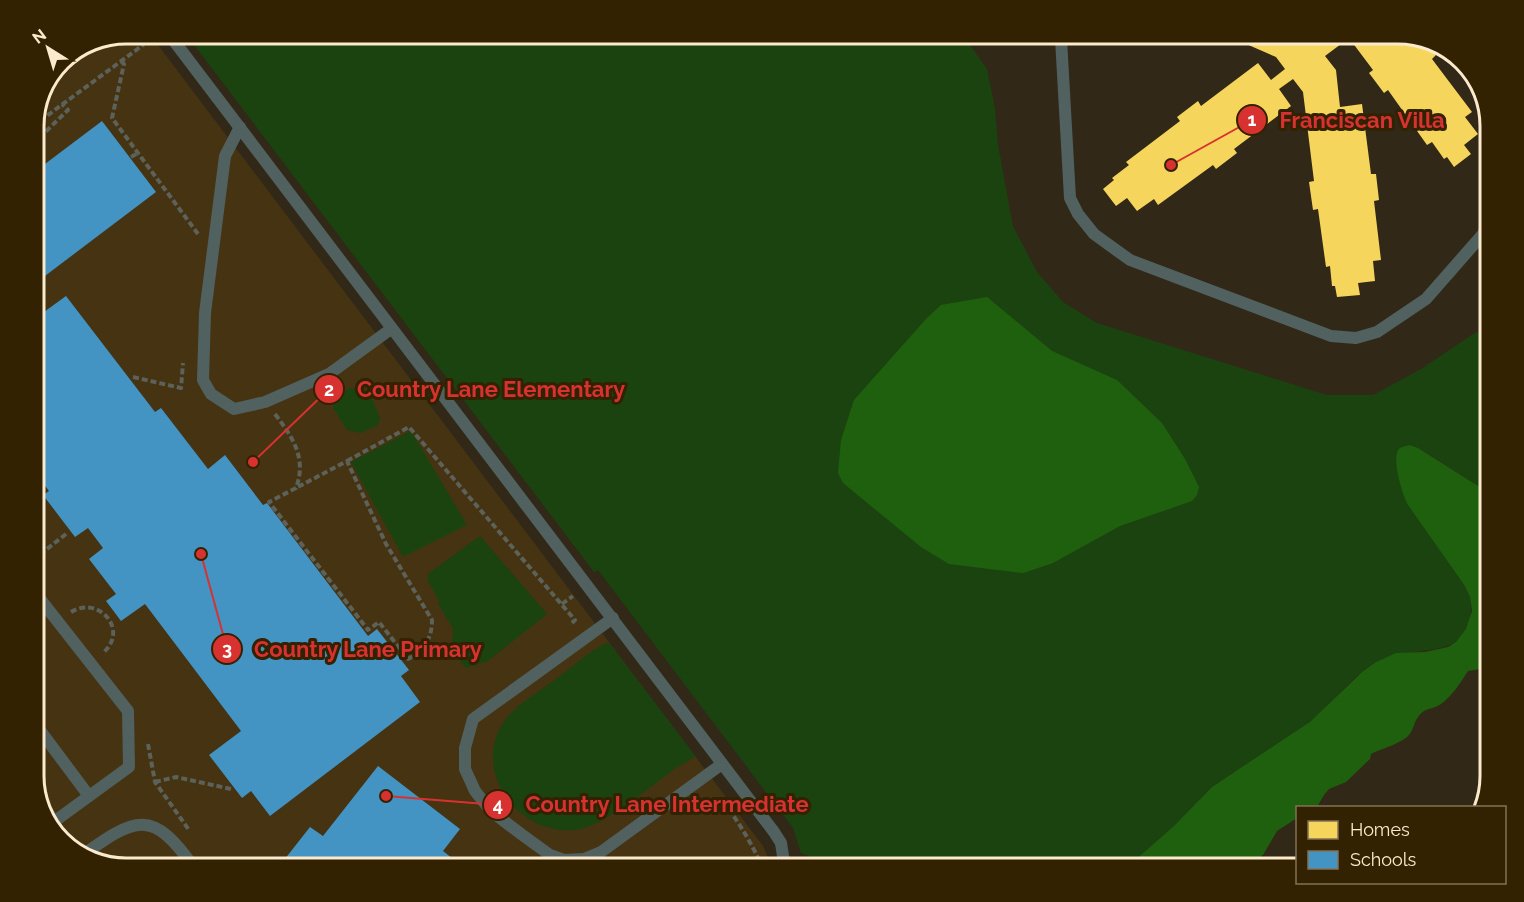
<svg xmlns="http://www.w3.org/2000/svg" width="1524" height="902" viewBox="0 0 1524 902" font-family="Raleway,sans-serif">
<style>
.built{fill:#453312}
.green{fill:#1b4310}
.forest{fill:#1f600e}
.homes{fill:#f6d55c}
.schools{fill:#4393c3}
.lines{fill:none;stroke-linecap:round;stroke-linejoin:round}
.path{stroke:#5c6159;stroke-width:4;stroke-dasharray:6 3;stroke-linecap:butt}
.lane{stroke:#506160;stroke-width:12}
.rim{fill:none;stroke:#fceacd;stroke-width:3}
.leader{fill:none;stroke:#d83230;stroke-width:2}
.callout-dot{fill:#d83230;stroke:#322202;stroke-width:2}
.mark-label{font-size:18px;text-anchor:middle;font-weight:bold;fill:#fff}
.callout-label{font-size:22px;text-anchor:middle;font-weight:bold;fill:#d83230;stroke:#322202;stroke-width:6;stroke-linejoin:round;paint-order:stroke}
</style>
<rect width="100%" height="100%" fill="#312817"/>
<!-- built -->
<path class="built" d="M 125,33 L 149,33 L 763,846 L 767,855 L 768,869 L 125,869 L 79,856 L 46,823 L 33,783 L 33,119 L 60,60 Z"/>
<!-- green -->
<g class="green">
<path d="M 185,33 L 959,33 L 968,42 L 987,69 L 995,108 L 998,145 L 1013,226 L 1037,272 L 1063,302 L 1097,323 L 1327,395 L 1373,395 L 1421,369 L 1473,334 L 1491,327 L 1491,498 L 1486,491 L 1418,448 L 1470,597 C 1480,669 1410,639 1373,664 C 1349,679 1332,704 1310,722 C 1281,747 1246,764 1215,785 C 1205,792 1198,803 1190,812 C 1169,832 1146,850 1125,869 L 1039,869 L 1018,866 L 1002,869 L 816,869 L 819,860 L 801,853 L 793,828 L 598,570 L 594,572 Z"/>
<path d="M 350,388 L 357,388 L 369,392 L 380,418 L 378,425 L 361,433 L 347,430 L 333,408 L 336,396 Z"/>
<path d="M 411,431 L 467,525 L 403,557 L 351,462 Z"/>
<path d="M 480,536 L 547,614 L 488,661 L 466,668 L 452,651 L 453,629 L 438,604 L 439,601 L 428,581 L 428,574 Z"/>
<path d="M 608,643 L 610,644 L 694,754 L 695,756 C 690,761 682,764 676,768 C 652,785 606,824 580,829 C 529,839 478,785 497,735 C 506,709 535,695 556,679 C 572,668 589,650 608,643 Z"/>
</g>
<!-- forest -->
<g class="forest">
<path d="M 987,297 L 1052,351 L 1117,380 L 1162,423 L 1185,459 L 1199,487 L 1197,495 L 1192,501 L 1120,526 L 1053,563 L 1023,573 L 949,564 L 921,547 L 843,483 L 838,473 L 841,440 L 854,400 L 926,319 L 941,305 Z"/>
<path d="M 1409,445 L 1418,448 L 1486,491 L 1491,498 L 1491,667 L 1468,671 C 1461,682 1452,696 1441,704 C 1436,708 1429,708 1424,711 C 1413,719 1415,728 1409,735 C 1402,743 1381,749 1371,754 L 1370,759 L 1346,782 L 1329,789 L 1324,795 L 1317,807 L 1298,808 L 1297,818 L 1277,831 L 1263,855 L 1242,869 L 1125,869 L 1174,826 L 1212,787 L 1310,722 L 1362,672 L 1376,662 L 1396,653 L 1425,652 L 1448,647 L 1456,642 L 1466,629 L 1472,611 L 1470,597 L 1465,586 L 1408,505 C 1403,496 1390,456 1400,448 C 1401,447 1407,446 1409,445 Z"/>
</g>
<!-- homes -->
<path class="homes" d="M 1221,33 L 1308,33 L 1317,45 L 1332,33 L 1399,33 L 1425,40 L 1436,55 L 1432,59 L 1472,112 L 1465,117 L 1478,134 L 1464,145 L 1471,154 L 1454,167 L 1447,157 L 1444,159 L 1432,142 L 1427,145 L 1388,90 L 1384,93 L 1369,73 L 1373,70 L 1349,38 L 1325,56 L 1336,70 L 1340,107 L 1362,104 L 1371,174 L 1376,174 L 1379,200 L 1374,201 L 1381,260 L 1373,261 L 1375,281 L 1358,283 L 1360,295 L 1337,297 L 1335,286 L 1332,286 L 1330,266 L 1326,267 L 1318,209 L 1313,210 L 1309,182 L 1314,181 L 1303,92 L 1293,79 L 1279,89 L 1291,106 L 1234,149 L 1237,153 L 1216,169 L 1213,165 L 1158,205 L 1154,199 L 1137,211 L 1127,198 L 1116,206 L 1103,189 L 1114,180 L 1112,178 L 1129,165 L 1126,162 L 1180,121 L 1177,117 L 1198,101 L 1201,106 L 1258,63 L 1271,80 L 1285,69 L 1276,57 Z"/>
<!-- schools -->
<g class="schools">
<path d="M 102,121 L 156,192 L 33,285 L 33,173 Z"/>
<path d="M 66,296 L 155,412 L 161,408 L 208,469 L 225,455 L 263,505 L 267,503 L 368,636 L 377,629 L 409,670 L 401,676 L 420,702 L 270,816 L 251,791 L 242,798 L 209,755 L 241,731 L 145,604 L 121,621 L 106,601 L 116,594 L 89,559 L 103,548 L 88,528 L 75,537 L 43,495 L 49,491 L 33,470 L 33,320 Z"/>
<path d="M 378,766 L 460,829 L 443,851 L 466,869 L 277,869 L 310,827 L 323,836 Z"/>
</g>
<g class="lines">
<!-- path -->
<g class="path">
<path d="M 121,61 L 124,64 L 112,118 L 198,234"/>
<path d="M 33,126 L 143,45 L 134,33"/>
<path d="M 33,144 L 68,110 L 62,104"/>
<path d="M 131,157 L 138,153"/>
<path d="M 133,377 L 181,388 L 183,363"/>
<path d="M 275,414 C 293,438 307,458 296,488 L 269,502 L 368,630 L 379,622 L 408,659 C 424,650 432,639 432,620 L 386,544 L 347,461 L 296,488"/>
<path d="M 347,461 L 409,427 L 575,620 L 572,623"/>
<path d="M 33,560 L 66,534"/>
<path d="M 562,604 L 573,596"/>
<path d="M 71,612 C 98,595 129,629 104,652"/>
<path d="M 148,744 L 155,782 L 189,830"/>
<path d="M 155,782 L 176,777 L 231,789"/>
<path d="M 704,801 C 712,800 719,801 726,807 C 735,815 760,857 762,869"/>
</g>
<!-- lane -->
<g class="lane">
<path d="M 168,33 L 774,832 L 781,843 L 785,869"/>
<path d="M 1059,33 L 1061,39 L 1070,198 L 1078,214 L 1094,234 L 1130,260 L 1331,336 L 1356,338 L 1377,332 L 1426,299 L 1483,234 L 1491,214"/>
<path d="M 240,127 L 225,156 L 205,313 L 203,380 L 211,394 L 234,409 L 265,402 L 329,374 L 391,329"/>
<path d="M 33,590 L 128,711 L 129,767 L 48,826"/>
<path d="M 613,618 L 473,719 L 465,748 L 465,769 L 475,791 L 491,811 L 521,834 L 550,855 L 564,860 L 584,859 L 601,852 L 722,764"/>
<path d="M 33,721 L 89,796"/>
<path d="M 38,799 L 54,821"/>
<path d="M 80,857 C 136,817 152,807 195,869"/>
</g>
</g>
<!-- crop -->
<path d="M0 0H1524V902H0ZM126 44H1398A82 82 0 0 1 1480 126V776A82 82 0 0 1 1398 858H126A82 82 0 0 1 44 776V126A82 82 0 0 1 126 44Z" fill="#322202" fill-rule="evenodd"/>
<path class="rim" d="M126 44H1398A82 82 0 0 1 1480 126V776A82 82 0 0 1 1398 858H126A82 82 0 0 1 44 776V126A82 82 0 0 1 126 44Z"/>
<!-- callouts -->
<path class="leader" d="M1171 165L1252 120M253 462L329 389M201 554L227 649M386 796L498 805"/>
<g class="callout-dot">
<circle cx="1171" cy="165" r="6"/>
<circle cx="253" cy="462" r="6"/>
<circle cx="201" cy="554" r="6"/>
<circle cx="386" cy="796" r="6"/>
<circle cx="1252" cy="120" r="15"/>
<circle cx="329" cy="389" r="15"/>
<circle cx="227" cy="649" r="15"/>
<circle cx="498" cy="805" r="15"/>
</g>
<g class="mark-label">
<text x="1252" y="126">1</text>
<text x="329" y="396">2</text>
<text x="227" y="655">3</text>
<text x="498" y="811">4</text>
</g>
<g class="callout-label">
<text x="1362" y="128">Franciscan Villa</text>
<text x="491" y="397">Country Lane Elementary</text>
<text x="368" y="657">Country Lane Primary</text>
<text x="667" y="812">Country Lane Intermediate</text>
</g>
<!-- legend -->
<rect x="1296" y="806" width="210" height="78" fill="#322202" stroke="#837253" stroke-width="1.5"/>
<rect x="1308" y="821" width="30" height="18" fill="#f6d55c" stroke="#837253" stroke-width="1.5"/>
<text x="1350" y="836" font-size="18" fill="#fceacd">Homes</text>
<rect x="1308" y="851" width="30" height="18" fill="#4393c3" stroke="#837253" stroke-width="1.5"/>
<text x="1350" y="866" font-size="18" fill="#fceacd">Schools</text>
<!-- north arrow -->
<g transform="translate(48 48) rotate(323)" stroke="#322202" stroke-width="4.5" paint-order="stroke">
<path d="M0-4.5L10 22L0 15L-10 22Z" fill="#fceacd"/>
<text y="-9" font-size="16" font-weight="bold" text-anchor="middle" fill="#fceacd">N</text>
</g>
</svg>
